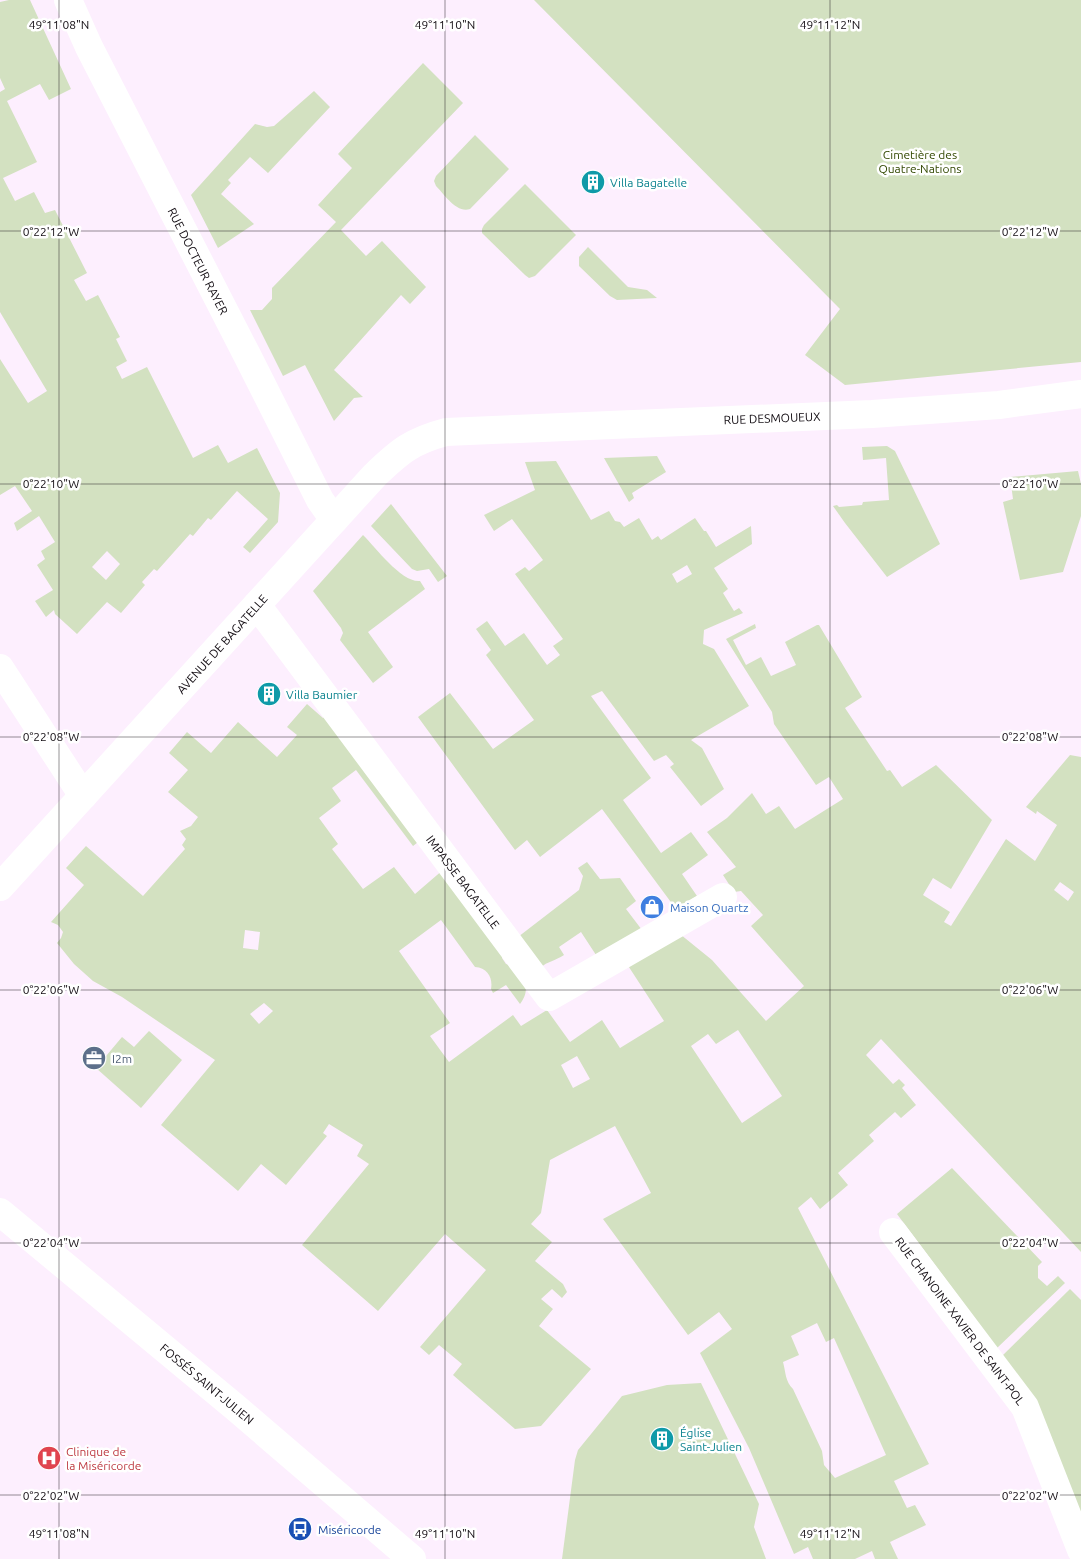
<svg xmlns="http://www.w3.org/2000/svg" width="1081" height="1559" viewBox="0 0 1081 1559" font-family="Ubuntu,sans-serif">
<style>
.green{fill:#d3e1c1;fill-rule:evenodd}
.lines{fill:none;stroke-linecap:round;stroke-linejoin:round}
.minor{stroke:#fff;stroke-width:28}
.tertiary{stroke:#fff;stroke-width:28}
.secondary{stroke:#fff;stroke-width:28}
.ticks{fill:none;stroke:#130d13;stroke-width:1;stroke-opacity:0.45}
.labels{text-anchor:middle;dominant-baseline:central;stroke-width:5;stroke-linejoin:round;paint-order:stroke}
.park-label{font-size:12px;fill:#324800;stroke:#fff}
.culture-label{font-size:12px;fill:#0d838f;stroke:#fff;text-anchor:start}
.street-label{font-size:12px;fill:#130d13;stroke:#fff}
.shop-label{font-size:12px;fill:#366cbe;stroke:#fff;text-anchor:start}
.service-label{font-size:12px;fill:#4e5e75;stroke:#fff;text-anchor:start}
.health-label{font-size:12px;fill:#be3a42;stroke:#fff;text-anchor:start}
.transit-label{font-size:12px;fill:#164399;stroke:#fff;text-anchor:start}
.ticks-label{font-size:12px;text-anchor:middle;fill:#130d13;stroke:#fff;stroke-width:5;stroke-linejoin:round;paint-order:stroke}
</style>
<rect width="100%" height="100%" fill="#fdeffe"/>
<!-- green -->
<g class="green">
<path d="M 9,0 L 30,0 L 71,89 L 49,100 L 40,84 L 7,101 L 37,162 L 3,178 L 15,201 L 34,192 L 45,213 L 55,210 L 87,273 L 74,280 L 86,301 L 98,295 L 120,337 L 116,339 L 127,361 L 116,367 L 122,379 L 147,367 L 193,458 L 218,445 L 228,463 L 257,448 L 280,493 L 278,522 L 250,553 L 243,547 L 268,519 L 237,491 L 211,520 L 208,518 L 193,536 L 190,534 L 157,571 L 154,569 L 142,582 L 145,585 L 121,613 L 107,602 L 77,634 L 55,614 L 54,610 L 46,617 L 35,601 L 53,590 L 37,565 L 45,559 L 41,551 L 55,542 L 39,516 L 17,531 L 14,523 L 32,511 L 15,486 L 0,495 L 0,359 L 28,403 L 47,391 L 0,312 L 0,92 L 5,89 L 0,78 L 0,2 ZM 107,551 L 120,564 L 106,580 L 92,567 Z"/>
<path d="M 534,0 L 1081,0 L 1081,362 L 845,385 L 805,355 L 840,309 Z"/>
<path d="M 423,63 L 463,103 L 341,230 L 366,256 L 382,241 L 426,287 L 410,304 L 401,295 L 334,370 L 363,397 L 354,398 L 334,421 L 305,365 L 283,376 L 250,310 L 262,310 L 272,299 L 272,288 L 336,222 L 318,205 L 352,168 L 338,154 Z"/>
<path d="M 314,91 L 330,107 L 268,173 L 250,157 L 228,180 L 231,183 L 221,194 L 254,224 L 218,248 L 191,195 L 255,124 L 267,127 L 274,126 Z"/>
<path d="M 475,135 L 509,169 L 470,209 C 457,214 444,194 436,186 L 434,181 L 436,176 Z"/>
<path d="M 525,184 L 576,235 L 535,276 L 529,278 L 525,275 L 482,233 L 482,229 L 484,225 Z"/>
<path d="M 588,247 L 628,287 L 647,290 L 657,298 L 617,300 L 610,296 L 579,266 L 579,257 Z"/>
<path d="M 887,446 L 895,451 L 940,544 L 887,577 L 845,523 L 833,506 L 837,505 L 839,507 L 862,505 L 863,502 L 889,500 L 886,458 L 863,460 L 862,447 Z"/>
<path d="M 657,456 L 666,472 L 632,493 L 634,498 L 629,502 L 604,458 Z"/>
<path d="M 556,461 L 591,520 L 609,511 L 615,521 L 620,522 L 624,527 L 639,518 L 652,540 L 658,536 L 661,540 L 695,518 L 704,531 L 706,531 L 716,547 L 751,526 L 752,544 L 714,568 L 728,589 L 723,593 L 734,611 L 739,608 L 743,613 L 704,630 L 703,644 L 714,649 L 749,706 L 691,740 L 702,748 L 724,789 L 701,806 L 670,767 L 674,764 L 666,755 L 654,761 L 602,691 L 591,696 L 651,778 L 623,800 L 661,853 L 691,832 L 708,855 L 682,874 L 697,896 L 676,909 L 602,809 L 540,857 L 527,840 L 515,850 L 418,717 L 450,693 L 493,749 L 534,720 L 486,655 L 491,650 L 476,629 L 487,621 L 505,646 L 524,633 L 547,665 L 560,655 L 553,646 L 563,639 L 515,574 L 525,567 L 529,571 L 543,560 L 512,519 L 494,531 L 484,515 L 535,490 L 525,462 ZM 687,565 L 692,574 L 677,583 L 672,574 Z"/>
<path d="M 1078,471 L 1081,484 L 1081,516 L 1063,572 L 1020,580 L 1003,502 L 1013,499 L 1010,477 Z"/>
<path d="M 391,504 L 447,576 L 438,582 L 429,569 L 417,571 L 412,569 L 371,526 Z"/>
<path d="M 363,535 C 376,548 402,583 420,581 L 425,589 L 368,632 L 393,667 L 373,683 L 340,640 L 343,633 L 341,628 L 313,591 Z"/>
<path d="M 755,624 L 756,628 L 733,640 L 746,665 L 761,657 L 771,676 L 796,665 L 785,642 L 817,625 L 819,625 L 862,697 L 845,708 L 887,771 L 890,770 L 902,787 L 936,765 L 992,820 L 951,889 L 933,878 L 923,895 L 950,912 L 944,922 L 951,926 L 1006,839 L 1035,861 L 1057,825 L 1037,811 L 1036,814 L 1026,807 L 1070,755 L 1081,757 L 1081,1252 L 881,1039 L 866,1055 L 893,1084 L 899,1079 L 905,1085 L 902,1088 L 916,1105 L 901,1118 L 895,1112 L 869,1135 L 874,1141 L 838,1173 L 848,1185 L 820,1209 L 811,1197 L 798,1208 L 929,1464 L 894,1481 L 907,1508 L 915,1505 L 926,1525 L 890,1542 L 898,1559 L 875,1559 L 872,1551 L 855,1559 L 813,1559 L 808,1547 L 794,1554 L 749,1448 L 700,1353 L 732,1329 L 719,1312 L 688,1335 L 603,1219 L 651,1193 L 615,1126 L 550,1160 L 541,1213 L 531,1224 L 552,1242 L 535,1261 L 563,1284 L 567,1292 L 562,1298 L 552,1289 L 541,1299 L 553,1309 L 539,1326 L 591,1369 L 541,1426 L 515,1429 L 453,1375 L 462,1364 L 439,1345 L 429,1355 L 420,1347 L 486,1270 L 445,1234 L 378,1311 L 302,1245 L 369,1164 L 357,1156 L 363,1145 L 329,1124 L 323,1133 L 327,1136 L 286,1185 L 261,1164 L 238,1191 L 161,1125 L 215,1060 L 122,997 L 93,981 L 74,964 L 57,943 L 61,938 L 63,932 L 58,925 L 51,922 L 84,885 L 66,868 L 86,846 L 143,896 L 185,849 L 182,845 L 186,839 L 180,831 L 191,826 L 198,817 L 168,792 L 188,770 L 169,753 L 187,732 L 211,753 L 238,722 L 277,757 L 297,735 L 287,727 L 307,704 L 323,718 L 329,711 L 422,839 L 413,846 L 356,770 L 332,788 L 341,801 L 319,818 L 338,844 L 332,849 L 363,889 L 394,867 L 415,894 L 444,869 L 503,950 L 502,958 L 506,964 L 515,966 C 523,980 532,988 520,1004 L 506,985 L 493,993 L 491,989 C 493,978 488,968 475,967 L 441,920 L 399,951 L 450,1023 L 430,1036 L 449,1062 L 513,1015 L 521,1026 L 547,1010 L 570,1042 L 602,1020 L 620,1048 L 664,1021 L 625,961 L 675,930 L 712,960 L 766,1021 L 804,986 L 751,926 L 763,915 L 741,891 L 734,892 L 723,875 L 736,867 L 707,832 L 727,818 L 752,793 L 766,814 L 779,806 L 795,829 L 843,799 L 829,777 L 816,785 L 774,724 L 772,712 L 726,639 ZM 1060,882 L 1074,892 L 1068,901 L 1054,890 ZM 245,930 L 260,932 L 258,950 L 243,948 ZM 264,1003 L 273,1011 L 259,1024 L 250,1014 ZM 738,1030 L 782,1096 L 742,1123 L 691,1046 L 708,1034 L 716,1044 ZM 577,1056 L 590,1079 L 573,1088 L 561,1065 ZM 817,1323 L 826,1342 L 834,1338 L 886,1455 L 835,1478 L 824,1465 L 822,1451 L 793,1389 C 785,1381 786,1373 783,1362 L 799,1355 L 791,1336 Z"/>
<path d="M 587,862 L 600,879 L 620,878 L 636,901 L 626,909 L 642,930 L 598,958 L 581,932 L 559,947 L 564,955 C 555,961 548,961 540,968 L 518,937 L 579,890 L 583,876 L 578,868 Z"/>
<path d="M 149,1031 L 182,1060 L 141,1108 L 96,1068 L 122,1037 L 134,1047 Z"/>
<path d="M 952,1168 L 1042,1262 L 1038,1266 L 1038,1278 L 1047,1286 L 1058,1276 L 1065,1283 L 997,1348 L 897,1214 Z"/>
<path d="M 1070,1289 L 1081,1300 L 1081,1521 L 1002,1356 Z"/>
<path d="M 701,1383 L 759,1504 L 754,1527 L 766,1559 L 562,1559 L 575,1460 L 578,1450 L 622,1396 L 667,1385 Z"/>
</g>
<g class="lines">
<!-- minor -->
<g class="minor">
<path d="M 68,0 L 89,47 L 248,357 L 320,500 L 334,520"/>
<path d="M 257,605 L 549,997 L 723,897"/>
<path d="M 0,668 L 83,796"/>
<path d="M 893,1232 L 1025,1407 L 1081,1550"/>
</g>
<!-- tertiary -->
<path class="tertiary" d="M 0,887 L 375,475 C 400,451 412,441 446,432 L 872,414 L 999,405 L 1081,394"/>
<!-- secondary -->
<path class="secondary" d="M 0,1212 L 236,1408 L 412,1559"/>
</g>
<!-- ticks -->
<path class="ticks" d="M 59,0 L 59,1559M 445,0 L 445,1559M 830,0 L 830,1559M 0,231 L 1081,231M 0,484 L 1081,484M 0,737 L 1081,737M 0,990 L 1081,990M 0,1243 L 1081,1243M 0,1495 L 1081,1495"/>
<!-- icons -->
<defs>
<g id="building-disc" transform="scale(1.25)"><circle r="9.5" fill="#0f9aa8" stroke="#fff"/><path d="M-4-6H4V6H1V3H-1V6H-4ZM-2.5-4.3h1.7v1.8h-1.7ZM.8-4.3h1.7v1.8H.8ZM-2.5-1h1.7V.8h-1.7ZM.8-1h1.7V.8H.8Z" fill="#fff"/></g>
<g id="shop-disc" transform="scale(1.25)"><circle r="9.5" fill="#3f7fe0" stroke="#fff"/><path d="M-5-2.5h2.3a2.7 3.5 0 0 1 5.4 0H5L5.5 6h-11ZM-1.5-2.5h3a1.5 2.3 0 0 0-3 0Z" fill="#fff"/></g>
<g id="office-disc" transform="scale(1.25)"><circle r="9.5" fill="#5c6f8a" stroke="#fff"/><path d="M-6-3h4V-5.5h4V-3h4V5H-6ZM-1-4.5V-3h2v-1.5ZM-6 0V1H6V0Z" fill="#fff"/></g>
<g id="hospital-disc" transform="scale(1.25)"><circle r="9.5" fill="#e0444e" stroke="#fff"/><path d="M-5-5h3v3.5h4V-5h3V5h-3V1.5h-4V5h-3Z" fill="#fff"/></g>
<g id="bus-disc" transform="scale(1.25)"><circle r="9.5" fill="#1a4fb4" stroke="#fff"/><path d="M-5-6H5V4H4V6H2V4H-2V6H-4V4H-5ZM-3.5-4V0h7V-4ZM-3.5 1.2v1.5H-2V1.2ZM2 1.2v1.5H3.5V1.2Z" fill="#fff"/></g>
</defs>
<g fill-rule="evenodd">
<use href="#building-disc" x="593" y="182"/>
<use href="#building-disc" x="269" y="694"/>
<use href="#shop-disc" x="652" y="907"/>
<use href="#office-disc" x="94" y="1058"/>
<use href="#building-disc" x="662" y="1439"/>
<use href="#hospital-disc" x="49" y="1458"/>
<use href="#bus-disc" x="300" y="1529"/>
</g>
<g class="labels">
<!-- park labels -->
<g class="park-label">
<text x="920" y="154">Cimetière des<tspan x="920" dy="14">Quatre-Nations</tspan></text>
</g>
<!-- culture labels -->
<g class="culture-label">
<text x="610" y="182">Villa Bagatelle</text>
<text x="286" y="694">Villa Baumier</text>
<text x="680" y="1432">Église<tspan x="680" dy="14">Saint-Julien</tspan></text>
</g>
<!-- street labels -->
<g class="street-label">
<text transform="translate(198 261) rotate(63)">RUE DOCTEUR RAYER</text>
<text transform="translate(772 418) rotate(-2)">RUE DESMOUEUX</text>
<text transform="translate(222 644) rotate(-48)">AVENUE DE BAGATELLE</text>
<text transform="translate(463 882) rotate(53)">IMPASSE BAGATELLE</text>
<text transform="translate(960 1321) rotate(53)">RUE CHANOINE XAVIER DE SAINT-POL</text>
<text transform="translate(207 1384) rotate(40)">FOSSÉS SAINT-JULIEN</text>
</g>
<!-- shop labels -->
<g class="shop-label">
<text x="670" y="907">Maison Quartz</text>
</g>
<!-- service labels -->
<g class="service-label">
<text x="112" y="1058">I2m</text>
</g>
<!-- health labels -->
<g class="health-label">
<text x="66" y="1451">Clinique de<tspan x="66" dy="14">la Miséricorde</tspan></text>
</g>
<!-- transit labels -->
<g class="transit-label">
<text x="318" y="1529">Miséricorde</text>
</g>
</g>
<g class="ticks-label">
<text x="59" y="29">49°11'08"N</text>
<text x="445" y="29">49°11'10"N</text>
<text x="830" y="29">49°11'12"N</text>
<text x="1030" y="236">0°22'12"W</text>
<text x="51" y="236">0°22'12"W</text>
<text x="51" y="488">0°22'10"W</text>
<text x="1030" y="488">0°22'10"W</text>
<text x="1030" y="741">0°22'08"W</text>
<text x="51" y="741">0°22'08"W</text>
<text x="1030" y="994">0°22'06"W</text>
<text x="51" y="994">0°22'06"W</text>
<text x="1030" y="1247">0°22'04"W</text>
<text x="51" y="1247">0°22'04"W</text>
<text x="51" y="1500">0°22'02"W</text>
<text x="1030" y="1500">0°22'02"W</text>
<text x="59" y="1538">49°11'08"N</text>
<text x="445" y="1538">49°11'10"N</text>
<text x="830" y="1538">49°11'12"N</text>
</g>
</svg>
